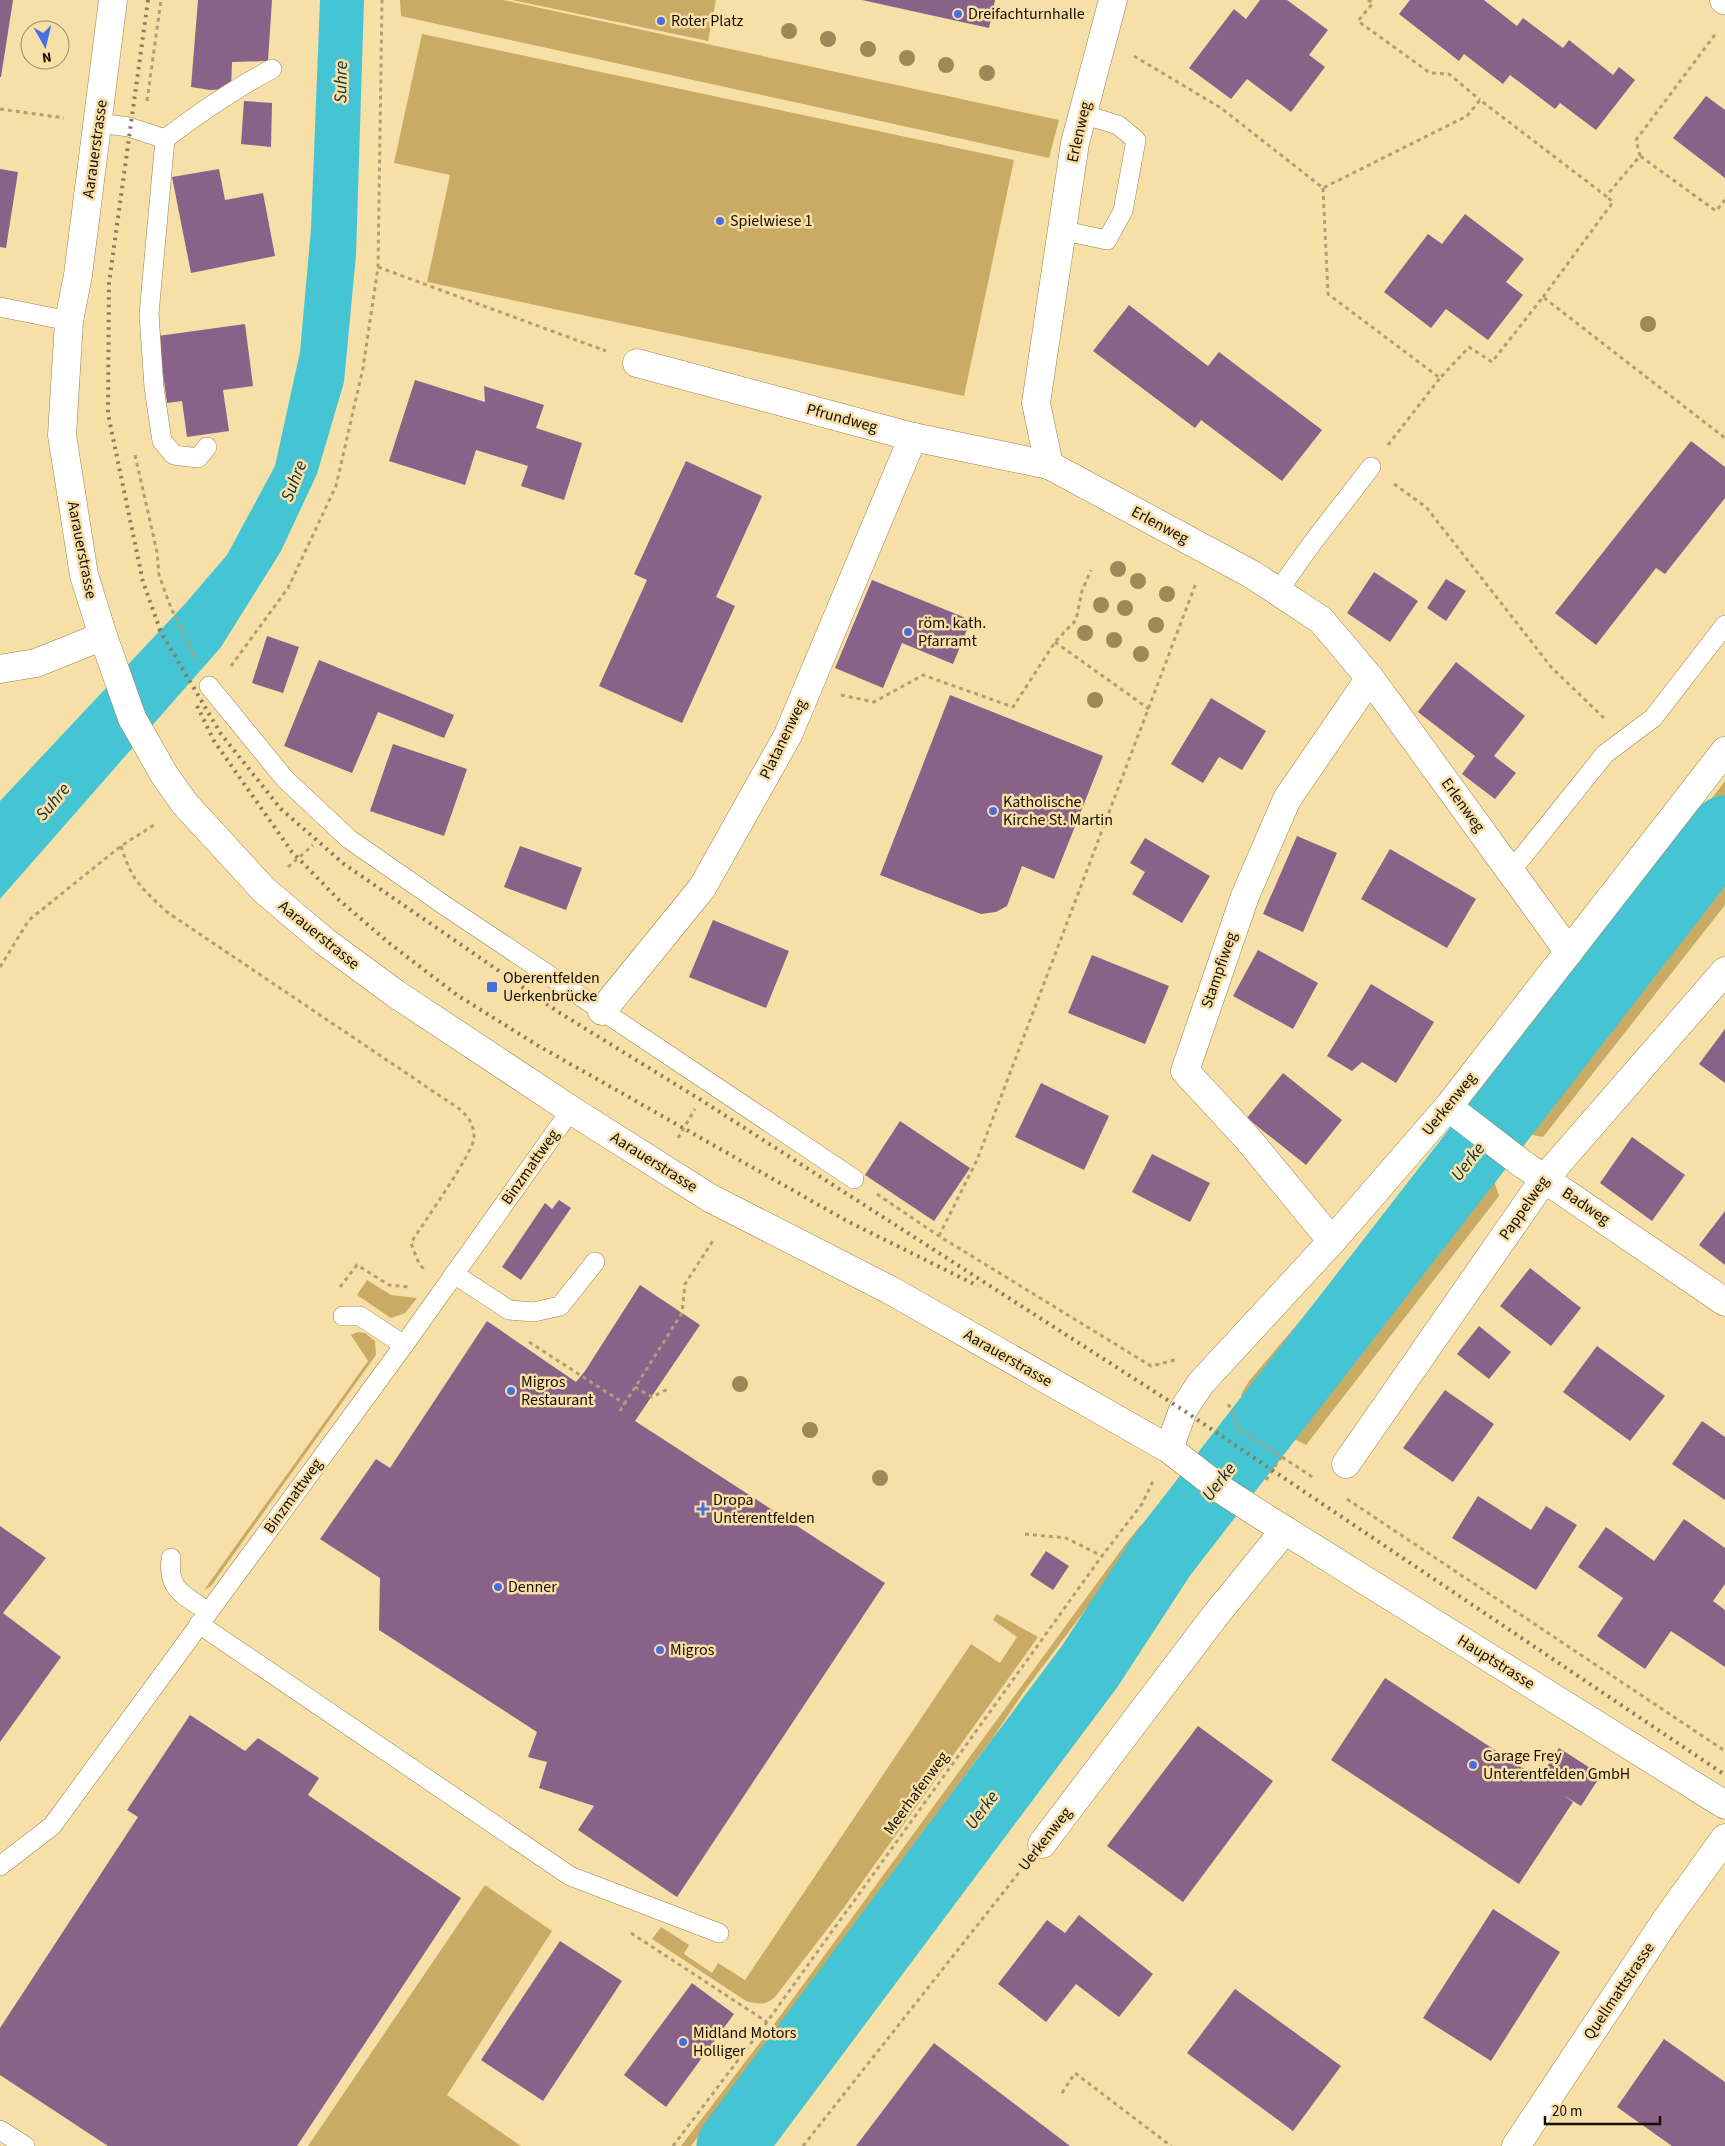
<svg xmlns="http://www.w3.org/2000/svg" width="1725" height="2146" viewBox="0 0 1725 2146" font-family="'Source Sans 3',sans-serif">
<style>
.green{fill:#caab65}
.water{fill:#45c4d3}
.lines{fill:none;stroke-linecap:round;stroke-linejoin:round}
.river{stroke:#45c4d3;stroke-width:69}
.building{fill:#896289}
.service-casing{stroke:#99824e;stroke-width:20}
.minor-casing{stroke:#99824e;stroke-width:29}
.secondary-casing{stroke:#99824e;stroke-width:29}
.path{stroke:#b19e74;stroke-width:3;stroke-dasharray:4 4;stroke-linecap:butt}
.service{stroke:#fff;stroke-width:19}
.minor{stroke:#fff;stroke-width:28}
.secondary{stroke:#fff;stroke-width:28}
.rail{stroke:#8e7d5a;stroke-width:4;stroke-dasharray:2.5 5;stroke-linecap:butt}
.tree{fill:#9d8856}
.poi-dot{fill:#476fe2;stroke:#f7dfa8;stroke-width:2}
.labels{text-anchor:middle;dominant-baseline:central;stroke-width:5;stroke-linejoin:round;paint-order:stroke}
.poi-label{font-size:16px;fill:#170e00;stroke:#f7dfa8;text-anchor:start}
.street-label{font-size:16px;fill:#170e00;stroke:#f7dfa8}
.water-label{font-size:18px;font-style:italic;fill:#132f32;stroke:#f7dfa8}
</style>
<rect width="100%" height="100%" fill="#f7dfa8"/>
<!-- green -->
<g class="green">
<path d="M 400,0 L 503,0 L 1059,120 L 1049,158 L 401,16 Z"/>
<path d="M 512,0 L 716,0 L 708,41 Z"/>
<path d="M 422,34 L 1014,160 L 964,396 L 427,282 L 450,175 L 394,163 Z"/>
<path d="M 1725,781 L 1725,905 L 1543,1137 L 1515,1132 L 1489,1110 L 1493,1083 Z"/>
<path d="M 1446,1149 L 1494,1181 L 1499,1196 L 1306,1445 L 1244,1413 L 1241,1395 L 1249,1381 Z"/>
<path d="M 367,1280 L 391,1295 L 417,1298 L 405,1313 L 391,1318 L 357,1295 Z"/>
<path d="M 358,1332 L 365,1333 L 375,1341 L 376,1355 L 211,1586 L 204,1590 L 368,1361 L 351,1335 Z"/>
<path d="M 1147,1521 L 1150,1524 L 1025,1690 L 992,1739 L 691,2146 L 681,2146 L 778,2019 L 1124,1546 L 1140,1526 Z"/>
<path d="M 997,1614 L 1038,1637 L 845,1906 L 775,1997 C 765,2006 758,2004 746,2001 L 652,1939 L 661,1927 L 689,1945 L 684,1954 L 712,1973 L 718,1963 L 745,1980 L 971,1644 L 1000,1663 L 1017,1637 L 993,1620 Z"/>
<path d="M 485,1885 L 552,1931 L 447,2095 L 521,2146 L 308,2146 Z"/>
</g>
<!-- water -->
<path class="water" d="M 320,0 L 364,0 L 356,255 L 344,382 L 317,474 L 281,551 L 221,647 L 0,899 L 0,801 L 184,605 L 227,555 L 275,466 L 300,352 L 311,229 Z"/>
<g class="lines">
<!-- river -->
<path class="river" d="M 731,2146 L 1090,1666 L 1163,1554 L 1725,830"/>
</g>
<!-- building -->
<g class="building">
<path d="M 0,0 L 13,0 L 1,77 L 0,77 Z"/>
<path d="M 198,0 L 272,0 L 268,61 L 232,62 L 231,89 L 210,90 L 191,87 Z"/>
<path d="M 862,0 L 995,0 L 989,28 Z"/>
<path d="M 1260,0 L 1287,0 L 1328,30 L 1309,55 L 1325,67 L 1291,112 L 1247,79 L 1231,99 L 1189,68 L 1234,9 L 1246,19 Z"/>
<path d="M 1410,0 L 1484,0 L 1517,26 L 1523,18 L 1563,48 L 1569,40 L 1613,75 L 1619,67 L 1635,80 L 1596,130 L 1560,103 L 1555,109 L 1510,75 L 1503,84 L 1464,54 L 1459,61 L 1399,14 Z"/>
<path d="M 1706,96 L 1725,110 L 1725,178 L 1673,138 Z"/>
<path d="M 244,101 L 272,103 L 271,147 L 241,144 Z"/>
<path d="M 0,169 L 18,172 L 6,248 L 0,247 Z"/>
<path d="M 219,169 L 225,200 L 263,193 L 275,256 L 191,273 L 172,177 Z"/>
<path d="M 1465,214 L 1524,259 L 1506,282 L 1523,295 L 1488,340 L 1446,309 L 1431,328 L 1384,292 L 1428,234 L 1442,244 Z"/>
<path d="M 1129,305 L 1208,366 L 1219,352 L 1322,430 L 1282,481 L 1201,420 L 1195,428 L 1093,351 Z"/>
<path d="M 245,324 L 253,386 L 223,390 L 229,431 L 187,437 L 182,401 L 167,403 L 158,336 Z"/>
<path d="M 415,380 L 485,402 L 484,386 L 544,405 L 536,428 L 582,443 L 564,500 L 521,486 L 528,466 L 476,450 L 465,485 L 389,461 Z"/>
<path d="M 1691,441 L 1725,467 L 1725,498 L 1665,574 L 1656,568 L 1596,645 L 1555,613 Z"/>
<path d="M 686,461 L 762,496 L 716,597 L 735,606 L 682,723 L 599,686 L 647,580 L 634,574 Z"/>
<path d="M 1374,572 L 1418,601 L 1390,642 L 1347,613 Z"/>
<path d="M 1446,579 L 1466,591 L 1446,621 L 1427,608 Z"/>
<path d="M 872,580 L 971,620 L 953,664 L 902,643 L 883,688 L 835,668 Z"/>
<path d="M 267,636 L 299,647 L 283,693 L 252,683 Z"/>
<path d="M 319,660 L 454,715 L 444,738 L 378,712 L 352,773 L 284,746 Z"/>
<path d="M 1456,662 L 1525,716 L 1494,756 L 1516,773 L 1495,799 L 1462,774 L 1475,756 L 1418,712 Z"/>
<path d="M 950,695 L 1103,756 L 1054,879 L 1022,866 L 1007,906 L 996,912 L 981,914 L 880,875 Z"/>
<path d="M 1211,698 L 1266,731 L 1242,770 L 1219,757 L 1203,783 L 1171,764 Z"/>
<path d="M 393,744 L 467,769 L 444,836 L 370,811 Z"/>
<path d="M 1297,836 L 1337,853 L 1303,932 L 1263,914 Z"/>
<path d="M 1145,838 L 1210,876 L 1182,923 L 1132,894 L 1145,872 L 1130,863 Z"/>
<path d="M 520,846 L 582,868 L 566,910 L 504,887 Z"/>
<path d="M 1390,849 L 1476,899 L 1447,948 L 1361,899 Z"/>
<path d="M 713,920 L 789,951 L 766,1008 L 689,977 Z"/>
<path d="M 1258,950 L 1318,983 L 1293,1029 L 1233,996 Z"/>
<path d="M 1092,955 L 1169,986 L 1145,1044 L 1068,1013 Z"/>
<path d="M 1371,984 L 1434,1022 L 1396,1083 L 1362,1062 L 1352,1071 L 1327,1056 Z"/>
<path d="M 1725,1029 L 1725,1083 L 1699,1064 Z"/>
<path d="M 1283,1073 L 1342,1120 L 1306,1165 L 1247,1118 Z"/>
<path d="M 1041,1083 L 1109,1116 L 1084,1170 L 1015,1137 Z"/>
<path d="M 900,1121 L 970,1168 L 934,1221 L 865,1175 Z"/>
<path d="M 1632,1137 L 1685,1175 L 1652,1221 L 1600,1183 Z"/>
<path d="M 1152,1154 L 1210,1183 L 1190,1222 L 1132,1192 Z"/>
<path d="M 559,1200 L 571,1208 L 521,1280 L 502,1267 L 545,1203 L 552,1209 Z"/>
<path d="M 1725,1211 L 1725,1265 L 1699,1245 Z"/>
<path d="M 1530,1268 L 1581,1308 L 1551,1346 L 1500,1306 Z"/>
<path d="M 640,1285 L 700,1325 L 635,1421 L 885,1583 L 677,1897 L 578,1830 L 594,1806 L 539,1788 L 547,1762 L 528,1757 L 537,1732 L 379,1630 L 380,1578 L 320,1539 L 376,1459 L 390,1468 L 487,1321 L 576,1382 L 585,1371 Z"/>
<path d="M 1479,1326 L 1511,1352 L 1489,1379 L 1457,1354 Z"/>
<path d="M 1597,1346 L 1665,1396 L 1630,1441 L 1563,1392 Z"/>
<path d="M 1445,1390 L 1494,1424 L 1453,1482 L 1403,1448 Z"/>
<path d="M 1702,1421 L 1725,1437 L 1725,1500 L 1672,1464 Z"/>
<path d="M 1478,1496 L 1531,1530 L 1546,1506 L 1577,1525 L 1536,1590 L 1452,1538 Z"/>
<path d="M 1684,1519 L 1725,1548 L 1725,1584 L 1713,1601 L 1725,1610 L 1725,1667 L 1671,1631 L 1645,1669 L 1597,1636 L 1623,1598 L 1578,1567 L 1606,1527 L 1654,1561 Z"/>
<path d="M 0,1526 L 46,1558 L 3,1613 L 61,1657 L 0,1742 Z"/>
<path d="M 1046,1551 L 1069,1566 L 1053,1590 L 1030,1575 Z"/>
<path d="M 1385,1678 L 1539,1779 L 1559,1748 L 1601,1775 L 1581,1806 L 1563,1795 L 1573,1802 L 1519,1884 L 1331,1760 Z"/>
<path d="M 190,1715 L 245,1751 L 258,1738 L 319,1778 L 308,1795 L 461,1898 L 297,2146 L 108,2146 L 0,2075 L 0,2028 L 138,1817 L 127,1810 Z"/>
<path d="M 1198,1726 L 1273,1781 L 1183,1902 L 1107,1846 Z"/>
<path d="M 1493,1909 L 1560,1952 L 1491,2061 L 1423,2018 Z"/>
<path d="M 1079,1915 L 1153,1974 L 1119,2017 L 1076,1984 L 1046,2022 L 998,1984 L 1047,1920 L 1065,1933 Z"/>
<path d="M 560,1941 L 622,1981 L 543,2101 L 481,2060 Z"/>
<path d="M 692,1983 L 734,2014 L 666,2107 L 624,2075 Z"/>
<path d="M 1235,1989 L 1341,2066 L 1293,2131 L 1187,2053 Z"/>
<path d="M 1664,2039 L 1725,2082 L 1725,2146 L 1672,2146 L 1617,2107 Z"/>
<path d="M 934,2043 L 1070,2146 L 856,2146 Z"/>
</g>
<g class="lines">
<!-- service casing -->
<g class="service-casing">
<g id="service">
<path d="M 98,123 L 129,127 L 165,139 L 149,314 L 154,387 L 162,441 L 174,455 L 198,458 L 207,447"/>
<path d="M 165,139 C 199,113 234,89 272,69"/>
<path d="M 1060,230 L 1107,240 L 1123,211 L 1136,140 L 1118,125 L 1082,114"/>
<path d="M 0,307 L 69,321"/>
<path d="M 1278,591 L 1313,542 L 1371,467"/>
<path d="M 209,686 L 285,779 L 349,839 L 444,905 L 854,1179"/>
<path d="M 1511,871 L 1605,754 L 1653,718 L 1725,625"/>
<path d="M 454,1274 L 509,1310 L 534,1312 L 560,1306 L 595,1262"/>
<path d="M 343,1316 L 360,1316 L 404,1345"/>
<path d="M 171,1558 C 167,1591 184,1594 208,1612"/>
<path d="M 199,1624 L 570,1876 L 719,1933"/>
<path d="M 0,1866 L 52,1826 L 404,1345 L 571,1110"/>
<path d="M 0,2130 L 25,2146"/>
</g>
</g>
<!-- minor casing -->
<g class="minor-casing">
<g id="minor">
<path d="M 1113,0 L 1075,143 L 1036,403 L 1049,465 L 1253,575 L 1321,620 L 1370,678 L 1569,952"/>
<path d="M 1724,0 L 1725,0"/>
<path d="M 637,363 L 913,437 L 1049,465"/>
<path d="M 0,669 L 36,663 L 103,636"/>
<path d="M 602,1011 L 702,888 L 788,735 L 913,437"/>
<path d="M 1448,1107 L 1524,1165 L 1725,1302"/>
<path d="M 1332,1241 L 1248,1139 L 1185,1071 L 1245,896 L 1287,799 L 1370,678"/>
<path d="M 1169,1449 L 1183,1410 L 1201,1383 L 1332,1241 L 1448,1107 L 1725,751"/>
<path d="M 1346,1464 L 1545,1178 L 1725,971"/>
<path d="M 1042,1844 L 1214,1617 L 1285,1530"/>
<path d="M 1516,2146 L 1666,1920 L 1725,1838"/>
</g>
</g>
<!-- secondary casing -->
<g class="secondary-casing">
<path id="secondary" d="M 113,0 L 78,275 L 69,321 L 62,435 L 84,575 L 103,636 L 132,718 L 165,776 L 185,804 L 264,890 L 324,941 L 396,994 L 571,1110 L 710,1198 L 890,1290 L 1169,1449 L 1222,1490 L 1267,1519 L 1725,1805"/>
</g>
<!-- path -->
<g class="path">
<path d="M 1368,0 L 1373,3 L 1358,21 L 1430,73 L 1449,74 L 1480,100"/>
<path d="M 1134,56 L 1221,108 L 1323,188 L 1467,116 L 1480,100 L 1606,196 L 1640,156 L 1716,211 L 1725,200"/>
<path d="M 147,101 L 161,0"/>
<path d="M 0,109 L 64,118"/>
<path d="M 1640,156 L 1636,140 L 1717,32"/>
<path d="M 1323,188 L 1328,294 L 1440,378 L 1469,347 L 1492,362 L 1543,297 L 1725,438"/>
<path d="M 378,267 L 606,351"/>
<path d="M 1543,297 L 1613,202 L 1606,196"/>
<path d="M 1388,445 L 1440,378"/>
<path d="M 135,455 L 157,552 L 159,575 L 171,608 L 197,661"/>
<path d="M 1394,484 L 1426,507 L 1552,668 L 1604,718"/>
<path d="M 1055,642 L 1149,709"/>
<path d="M 231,666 L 288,588 L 336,486 L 363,368 L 378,267 L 382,0"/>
<path d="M 841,695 L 874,702 L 923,675 L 1013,707 L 1055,642 L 1076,620 L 1082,591 L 1091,570"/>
<path d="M 121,846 C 132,882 141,887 167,912 L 461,1110 C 469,1118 474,1125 474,1137 C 475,1151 421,1226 411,1243 L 419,1264 L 424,1269"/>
<path d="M 288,867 L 313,845"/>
<path d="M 0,967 L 29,920 L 121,846 L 157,823"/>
<path d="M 678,1138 L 695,1109"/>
<path d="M 877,1194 L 939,1236 L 1151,1366 L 1175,1360"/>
<path d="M 939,1236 L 977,1160 L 1196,583"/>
<path d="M 340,1287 L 357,1265 L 389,1285 L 409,1287"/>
<path d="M 529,1342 L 625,1404"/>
<path d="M 635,1387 L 652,1397 L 670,1388"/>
<path d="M 1228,1404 L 1234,1413 L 1236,1427 L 1314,1478"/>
<path d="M 620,1411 L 682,1313 L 685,1284 L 714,1239"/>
<path d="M 1266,1480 L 1281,1457"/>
<path d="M 1347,1499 L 1725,1751"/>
<path d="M 1025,1534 L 1066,1538 L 1102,1556"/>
<path d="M 631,1933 L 767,2022"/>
<path d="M 1062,2093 L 1075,2073 L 1171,2146"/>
<path d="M 673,2146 L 767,2022 L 1102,1556 L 1142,1504 L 1154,1479"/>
<path d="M 803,2146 L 1021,1870"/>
</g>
<!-- service -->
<use href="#service" class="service"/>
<!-- minor -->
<use href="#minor" class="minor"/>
<!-- secondary -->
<use href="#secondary" class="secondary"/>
<!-- rail -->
<g class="rail">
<path d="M 148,0 L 109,283 L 108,414 L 143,582 L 162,635"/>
<path d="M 159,629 L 221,734 L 281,809 L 344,864 L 560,1013 L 701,1100 L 1183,1410 L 1725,1775"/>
<path d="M 197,706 L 214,741 L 292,852 L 338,899 L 389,943 L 457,995 L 537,1045 L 847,1221 L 978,1286"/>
</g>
</g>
<!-- trees -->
<g class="tree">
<circle cx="789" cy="31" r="8"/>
<circle cx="828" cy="39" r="8"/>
<circle cx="868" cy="49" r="8"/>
<circle cx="907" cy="58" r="8"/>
<circle cx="946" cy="65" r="8"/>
<circle cx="987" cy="73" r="8"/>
<circle cx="1648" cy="324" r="8"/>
<circle cx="1118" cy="569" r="8"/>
<circle cx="1138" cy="581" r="8"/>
<circle cx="1167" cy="594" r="8"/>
<circle cx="1101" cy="605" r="8"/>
<circle cx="1125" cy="608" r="8"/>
<circle cx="1156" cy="625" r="8"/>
<circle cx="1085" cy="633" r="8"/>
<circle cx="1114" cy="640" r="8"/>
<circle cx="1141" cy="654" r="8"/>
<circle cx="1095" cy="700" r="8"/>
<circle cx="740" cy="1384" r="8"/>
<circle cx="810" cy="1430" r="8"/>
<circle cx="880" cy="1478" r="8"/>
</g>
<!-- markers -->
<g class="poi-dot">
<circle cx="958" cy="14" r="5"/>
<circle cx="661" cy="21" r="5"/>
<circle cx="720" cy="221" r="5"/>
<circle cx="908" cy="632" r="5"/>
<circle cx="993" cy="811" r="5"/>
<rect x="486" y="981" width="12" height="12" rx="2.5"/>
<circle cx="511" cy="1391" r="5"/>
<path d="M700.5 1501.5h5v5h5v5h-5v5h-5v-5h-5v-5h5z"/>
<circle cx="498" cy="1587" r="5"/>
<circle cx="660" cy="1650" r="5"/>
<circle cx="1473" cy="1765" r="5"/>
<circle cx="683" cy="2042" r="5"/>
</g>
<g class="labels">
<!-- poi labels -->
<g class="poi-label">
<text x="968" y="14">Dreifachturnhalle</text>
<text x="671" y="21">Roter Platz</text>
<text x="730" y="221">Spielwiese 1</text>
<text x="918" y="623">röm. kath.<tspan x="918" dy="18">Pfarramt</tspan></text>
<text x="1003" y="802">Katholische<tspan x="1003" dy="18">Kirche St. Martin</tspan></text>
<text x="503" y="978">Oberentfelden<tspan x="503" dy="18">Uerkenbrücke</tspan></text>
<text x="521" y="1382">Migros<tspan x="521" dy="18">Restaurant</tspan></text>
<text x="713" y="1500">Dropa<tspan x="713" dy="18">Unterentfelden</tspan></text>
<text x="508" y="1587">Denner</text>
<text x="670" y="1650">Migros</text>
<text x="1483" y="1756">Garage Frey<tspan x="1483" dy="18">Unterentfelden GmbH</tspan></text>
<text x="693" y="2033">Midland Motors<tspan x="693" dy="18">Holliger</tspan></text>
</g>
<!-- street labels -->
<g class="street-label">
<text transform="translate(1079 132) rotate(-77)">Erlenweg</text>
<text transform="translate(95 149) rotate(-82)">Aarauerstrasse</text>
<text transform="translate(842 418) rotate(15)">Pfrundweg</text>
<text transform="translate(1160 525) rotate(28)">Erlenweg</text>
<text transform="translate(82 550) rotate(79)">Aarauerstrasse</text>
<text transform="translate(783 739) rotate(-64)">Platanenweg</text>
<text transform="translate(1463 805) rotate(54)">Erlenweg</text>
<text transform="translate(319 935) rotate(39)">Aarauerstrasse</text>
<text transform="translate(1219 970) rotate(-71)">Stampfiweg</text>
<text transform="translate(1449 1104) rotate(-51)">Uerkenweg</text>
<text transform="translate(654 1162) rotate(32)">Aarauerstrasse</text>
<text transform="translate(530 1167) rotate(-55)">Binzmattweg</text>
<text transform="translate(1586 1206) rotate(34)">Badweg</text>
<text transform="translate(1524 1208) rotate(-55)">Pappelweg</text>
<text transform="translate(1008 1358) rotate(30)">Aarauerstrasse</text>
<text transform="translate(293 1496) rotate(-54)">Binzmattweg</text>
<text transform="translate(1496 1662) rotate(32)">Hauptstrasse</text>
<text transform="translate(916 1793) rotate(-54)">Meerhafenweg</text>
<text transform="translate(1045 1839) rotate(-52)">Uerkenweg</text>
<text transform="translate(1619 1991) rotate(-56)">Quellmattstrasse</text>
</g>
<!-- water labels -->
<g class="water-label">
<text transform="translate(341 82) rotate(-89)">Suhre</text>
<text transform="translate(294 481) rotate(-69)">Suhre</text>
<text transform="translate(53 802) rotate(-50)">Suhre</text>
<text transform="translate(1468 1162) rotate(-52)">Uerke</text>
<text transform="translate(1219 1482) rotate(-52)">Uerke</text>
<text transform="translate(982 1810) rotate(-53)">Uerke</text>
</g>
</g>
<!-- north arrow -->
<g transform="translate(45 45) rotate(172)"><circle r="24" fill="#f7dfa8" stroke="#9d8b65"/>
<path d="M0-4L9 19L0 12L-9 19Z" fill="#476fe2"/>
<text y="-8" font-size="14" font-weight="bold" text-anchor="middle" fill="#170e00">N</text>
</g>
<!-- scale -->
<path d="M1545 2116v8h115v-8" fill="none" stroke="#170e00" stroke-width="2.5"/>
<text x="1552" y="2116" font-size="15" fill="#170e00" stroke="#f7dfa8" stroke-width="4" paint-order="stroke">20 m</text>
</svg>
